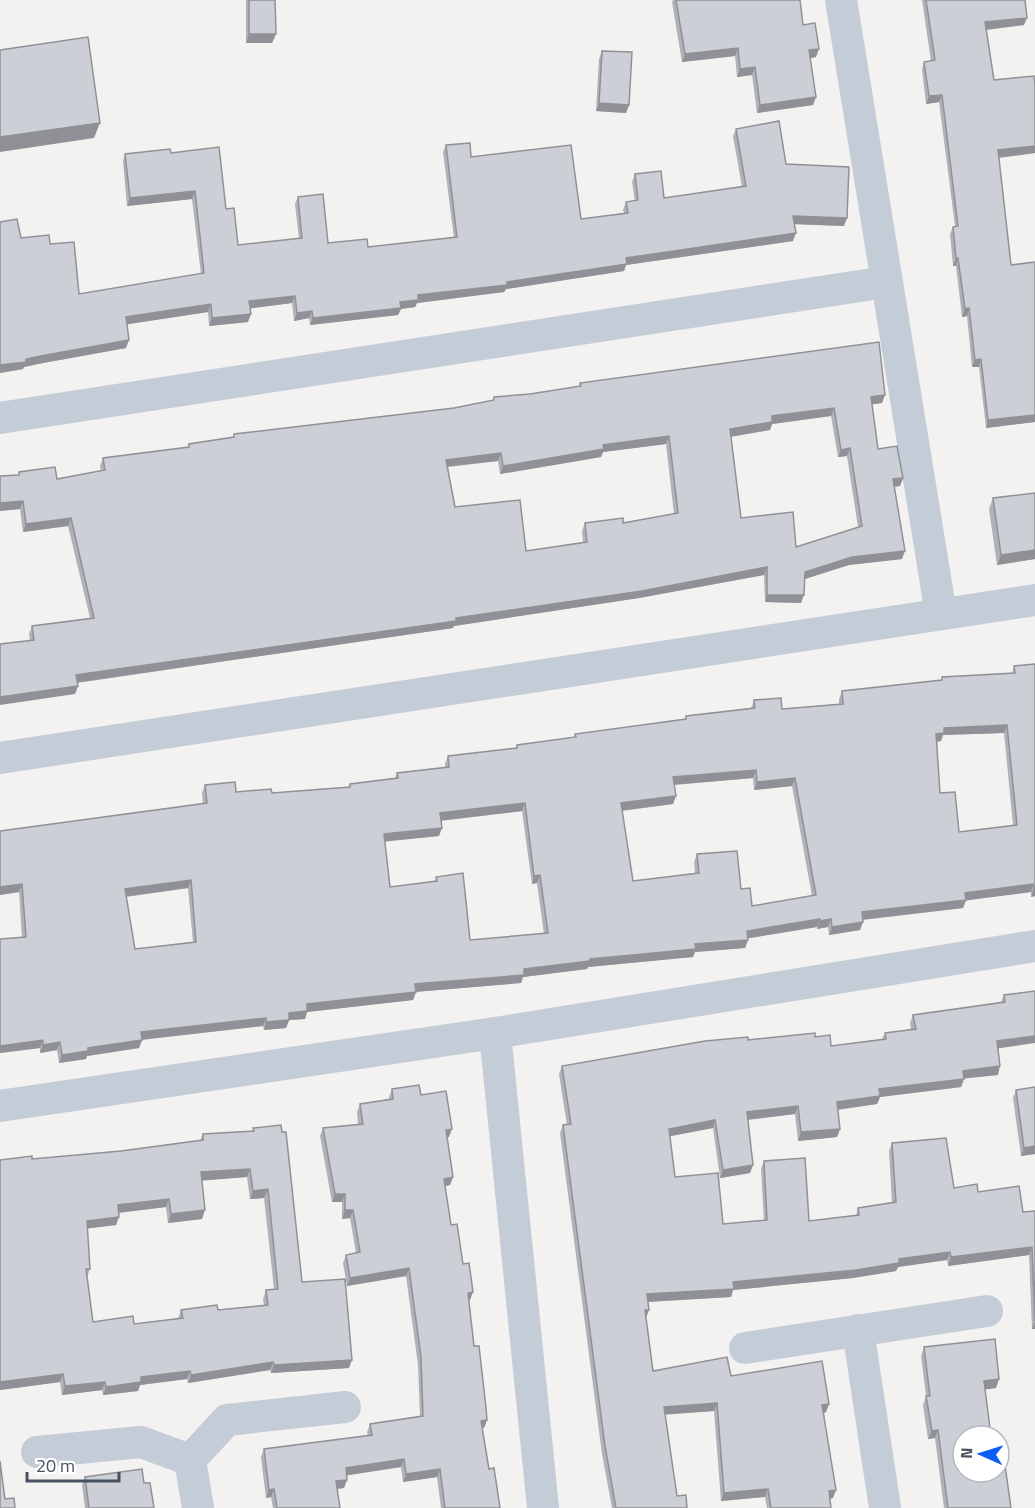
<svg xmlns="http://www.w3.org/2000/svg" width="1035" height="1508" viewBox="0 0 1035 1508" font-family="'Titillium Web',sans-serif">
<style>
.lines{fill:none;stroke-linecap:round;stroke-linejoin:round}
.minor{stroke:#c4ccd7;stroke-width:32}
.wall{fill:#b0b2b9;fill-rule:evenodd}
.shaded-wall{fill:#909196}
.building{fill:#cdcfd7;stroke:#909196;stroke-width:1.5;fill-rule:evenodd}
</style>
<rect width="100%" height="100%" fill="#f4f1f1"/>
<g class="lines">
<!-- minor -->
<g class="minor">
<path d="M 841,0 L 941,614"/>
<path d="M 0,418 L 886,282"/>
<path d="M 0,758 L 1035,600"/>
<path d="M 495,1033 L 543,1508"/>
<path d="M 0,1106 L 495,1033 L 1035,946"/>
<path d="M 858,1330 L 885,1508"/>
<path d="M 745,1348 L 987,1311"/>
<path d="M 37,1452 L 141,1442 L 190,1460 L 198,1508"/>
<path d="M 190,1460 L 227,1420 L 345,1407"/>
</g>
</g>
<!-- wall -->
<g class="wall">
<path d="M 246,0 L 275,0 L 276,34 L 272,43 L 246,43 Z"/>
<path d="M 673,0 L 800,0 L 803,25 L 816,57 L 810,58 L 813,105 L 757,113 L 752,75 L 737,77 L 735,56 L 682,62 L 672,2 Z"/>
<path d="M 922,0 L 1025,0 L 1024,25 L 987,30 L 994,80 L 1035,85 L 1035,153 L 999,158 L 1011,265 L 1035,262 L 1035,422 L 986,428 L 979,367 L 972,367 L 967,316 L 962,317 L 956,266 L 953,266 L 950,234 L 953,227 L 955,226 L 939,102 L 926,104 L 922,69 L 924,62 L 931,61 Z"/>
<path d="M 602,51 L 629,105 L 626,113 L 596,111 L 599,59 Z"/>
<path d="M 736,129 L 786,164 L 844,226 L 794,224 L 793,241 L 626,265 L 624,271 L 506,289 L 504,292 L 417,303 L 415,307 L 401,309 L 398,315 L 310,325 L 309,318 L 294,321 L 292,303 L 250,308 L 248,322 L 209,326 L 208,312 L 127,324 L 126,348 L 43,363 L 24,367 L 23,369 L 0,373 L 0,222 L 21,238 L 50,244 L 79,294 L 201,274 L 192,199 L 127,206 L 123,161 L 125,154 L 171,153 L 226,209 L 238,245 L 299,239 L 295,204 L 298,197 L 328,243 L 368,247 L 454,238 L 443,152 L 446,145 L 581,219 L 624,213 L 623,210 L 626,202 L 635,201 L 632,182 L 635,174 L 664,198 L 742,187 L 733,136 Z"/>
<path d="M 580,383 L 882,403 L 872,404 L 878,449 L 903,478 L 900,486 L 894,487 L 902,559 L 849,565 L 804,579 L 801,603 L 765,602 L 764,575 L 639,598 L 454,626 L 453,628 L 77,683 L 78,686 L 75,694 L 30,640 L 29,634 L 32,626 L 90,618 L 68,526 L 23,532 L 20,509 L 0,511 L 0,476 L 18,475 L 19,472 L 57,479 L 101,471 L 100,466 L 103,458 L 188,447 L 189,444 L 233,437 L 234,434 L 454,408 L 493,400 L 494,397 L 530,394 L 579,386 ZM 831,416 L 838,457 L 847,456 L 858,527 L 796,547 L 741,518 L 731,437 L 770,430 L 772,424 ZM 666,444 L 674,514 L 623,523 L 585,523 L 582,531 L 583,542 L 526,551 L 455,507 L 448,467 L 498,461 L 500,474 L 601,457 L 603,452 Z"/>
<path d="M 1035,493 L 1035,559 L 997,565 L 989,509 L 993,498 Z"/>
<path d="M 1014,666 L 1035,896 L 1031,897 L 1031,892 L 966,900 L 963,908 L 863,920 L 860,930 L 829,935 L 828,927 L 817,929 L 817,927 L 748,938 L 745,948 L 695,952 L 693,957 L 588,967 L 587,969 L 523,977 L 521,983 L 416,992 L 413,1000 L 307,1012 L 305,1019 L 289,1020 L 286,1028 L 264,1030 L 263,1026 L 142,1040 L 139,1048 L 87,1056 L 86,1059 L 59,1063 L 57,1050 L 40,1053 L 40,1048 L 0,1053 L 0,939 L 22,937 L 19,892 L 0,895 L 0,831 L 203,804 L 202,793 L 205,785 L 236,792 L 272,793 L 348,787 L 350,784 L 395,778 L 397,773 L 445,767 L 445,764 L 448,756 L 516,748 L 517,745 L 574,737 L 575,734 L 685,719 L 686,716 L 751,708 L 754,700 L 782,709 L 839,704 L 839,699 L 842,691 L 941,680 L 942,677 L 1012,673 ZM 1004,733 L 1013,825 L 959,832 L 940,793 L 937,742 L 941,741 L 943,735 ZM 753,778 L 754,790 L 792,786 L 812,896 L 752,906 L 741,889 L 697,854 L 694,862 L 695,873 L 633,881 L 622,811 L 673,804 L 674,785 ZM 522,811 L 532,884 L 537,883 L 544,934 L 470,940 L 436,877 L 435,881 L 390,887 L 385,841 L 439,836 L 441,821 ZM 188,888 L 193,942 L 135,949 L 126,897 Z"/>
<path d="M 1035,991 L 998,1048 L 998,1075 L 964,1078 L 961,1087 L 880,1097 L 877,1104 L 838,1110 L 840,1129 L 837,1137 L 798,1141 L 795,1114 L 748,1120 L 753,1165 L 750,1173 L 720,1178 L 713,1128 L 670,1136 L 675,1177 L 723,1224 L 764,1220 L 761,1169 L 764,1161 L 809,1221 L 856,1215 L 858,1208 L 892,1203 L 889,1151 L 892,1143 L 954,1188 L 978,1192 L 1023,1212 L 1035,1211 L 1035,1329 L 1032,1329 L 1029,1255 L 948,1266 L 947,1260 L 898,1267 L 896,1271 L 853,1278 L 733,1290 L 731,1297 L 648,1302 L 646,1318 L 653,1371 L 731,1376 L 829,1404 L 826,1412 L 824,1413 L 833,1498 L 830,1499 L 831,1508 L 767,1508 L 765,1497 L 721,1501 L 714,1411 L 665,1414 L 677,1496 L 687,1508 L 612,1508 L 602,1454 L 560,1133 L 563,1125 L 567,1125 L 559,1074 L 562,1066 L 748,1040 L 815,1037 L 831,1046 L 882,1039 L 885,1033 L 911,1030 L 910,1023 L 913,1015 L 1001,1002 L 1004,995 Z"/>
<path d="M 392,1089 L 421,1095 L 449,1137 L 447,1137 L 453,1177 L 450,1185 L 445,1186 L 451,1225 L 463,1264 L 470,1300 L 469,1300 L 474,1346 L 487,1420 L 484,1428 L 482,1428 L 489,1469 L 500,1508 L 441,1508 L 437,1477 L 403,1482 L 401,1467 L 347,1475 L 344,1488 L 337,1489 L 340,1508 L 273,1508 L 271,1497 L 266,1498 L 261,1457 L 264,1449 L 368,1436 L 367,1432 L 370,1424 L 420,1416 L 418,1365 L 406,1276 L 347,1286 L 343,1263 L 346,1255 L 356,1253 L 350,1218 L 342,1219 L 342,1202 L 332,1202 L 320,1136 L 323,1128 L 358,1125 L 357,1112 L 360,1104 L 389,1099 L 389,1097 Z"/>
<path d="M 1016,1090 L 1035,1154 L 1021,1156 L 1013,1098 Z"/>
<path d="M 253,1128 L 302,1282 L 349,1368 L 271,1373 L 270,1370 L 188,1383 L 187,1379 L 140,1385 L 138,1391 L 103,1395 L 102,1390 L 62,1395 L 60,1382 L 0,1390 L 0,1160 L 32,1159 L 121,1151 L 200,1141 L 203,1134 L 252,1131 ZM 247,1177 L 250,1199 L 264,1198 L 274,1289 L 266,1290 L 263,1299 L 264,1305 L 218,1310 L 181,1310 L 178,1319 L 134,1324 L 93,1322 L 87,1277 L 90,1269 L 87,1228 L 116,1225 L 119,1213 L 166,1207 L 168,1223 L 202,1219 L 202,1180 Z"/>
<path d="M 924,1347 L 999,1379 L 996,1388 L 985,1389 L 991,1436 L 1011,1508 L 944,1508 L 935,1438 L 928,1439 L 923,1405 L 926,1396 L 921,1356 Z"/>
<path d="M 85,1477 L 144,1483 L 154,1508 L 85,1508 L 82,1485 Z"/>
</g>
<!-- shaded-wall -->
<g class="shaded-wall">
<path d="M 1027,18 L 1024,25 L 983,30 L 985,22 Z"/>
<path d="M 249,34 L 276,34 L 272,43 L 246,43 Z"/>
<path d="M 738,48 L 735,56 L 682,62 L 685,54 Z"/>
<path d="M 819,49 L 816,57 L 806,59 L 809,50 Z"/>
<path d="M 755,67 L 752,75 L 737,77 L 740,69 Z"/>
<path d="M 942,95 L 939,102 L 926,104 L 929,96 Z"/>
<path d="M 816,97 L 813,105 L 757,113 L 760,105 Z"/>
<path d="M 599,103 L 629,105 L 626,113 L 596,111 Z"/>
<path d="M 100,123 L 94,138 L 0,152 L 0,137 Z"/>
<path d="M 1035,146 L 1035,153 L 995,158 L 998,150 Z"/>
<path d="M 195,191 L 192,199 L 127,206 L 130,198 Z"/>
<path d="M 793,216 L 847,218 L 844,226 L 791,224 Z"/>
<path d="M 796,233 L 793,241 L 626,265 L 624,271 L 506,289 L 504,292 L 417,303 L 415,307 L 401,309 L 398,315 L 310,325 L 313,318 L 400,302 L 418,295 L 507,282 L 626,258 Z"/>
<path d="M 956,258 L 958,258 L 956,266 L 953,266 Z"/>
<path d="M 295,296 L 292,303 L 247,309 L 249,301 Z"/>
<path d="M 211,304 L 208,312 L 123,325 L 126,317 Z"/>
<path d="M 969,308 L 967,316 L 962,317 L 965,309 Z"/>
<path d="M 312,311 L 309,318 L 294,321 L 297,313 Z"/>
<path d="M 251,314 L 248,322 L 209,326 L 212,318 Z"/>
<path d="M 129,340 L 126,348 L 43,363 L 24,367 L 23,369 L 0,373 L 0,365 L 46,355 Z"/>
<path d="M 981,359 L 979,367 L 972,367 L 975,360 Z"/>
<path d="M 885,395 L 882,403 L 868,405 L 871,397 Z"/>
<path d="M 834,408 L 831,416 L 772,424 L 770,430 L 728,437 L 730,429 L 772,416 Z"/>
<path d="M 1035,415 L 1035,422 L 986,428 L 988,420 Z"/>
<path d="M 669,436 L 666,444 L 603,452 L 601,457 L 500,474 L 503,466 L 603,445 Z"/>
<path d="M 850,448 L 847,456 L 838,457 L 841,450 Z"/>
<path d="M 501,453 L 498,461 L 443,467 L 446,460 Z"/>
<path d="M 903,478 L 900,486 L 890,487 L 893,479 Z"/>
<path d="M 23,501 L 20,509 L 0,511 L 0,503 Z"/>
<path d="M 71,518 L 68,526 L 23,532 L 26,524 Z"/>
<path d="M 1035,550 L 1035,559 L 997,565 L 1001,555 Z"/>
<path d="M 905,551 L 902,559 L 849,565 L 802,580 L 805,572 L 852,557 Z"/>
<path d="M 767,567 L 764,575 L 639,598 L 454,626 L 453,628 L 74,683 L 76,675 L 456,618 Z"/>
<path d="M 767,595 L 804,595 L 801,603 L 765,602 Z"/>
<path d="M 78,686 L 75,694 L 0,705 L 0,697 Z"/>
<path d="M 1007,725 L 1004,733 L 943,735 L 941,741 L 933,742 L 936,734 L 944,728 Z"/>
<path d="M 756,770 L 753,778 L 671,785 L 673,777 Z"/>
<path d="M 795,778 L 792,786 L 754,790 L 757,782 Z"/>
<path d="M 676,796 L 673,804 L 618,811 L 621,803 Z"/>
<path d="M 525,803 L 522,811 L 437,821 L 440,813 Z"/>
<path d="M 442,828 L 439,836 L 381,842 L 384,834 Z"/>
<path d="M 540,875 L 537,883 L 532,884 L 534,876 Z"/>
<path d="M 191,880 L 188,888 L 122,897 L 125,889 Z"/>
<path d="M 22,884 L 19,892 L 0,895 L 0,887 Z"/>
<path d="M 1033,884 L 1031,892 L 962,901 L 965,893 Z"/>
<path d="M 1035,888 L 1035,896 L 1031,897 L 1034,889 Z"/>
<path d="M 966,900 L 963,908 L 859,920 L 862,912 Z"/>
<path d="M 820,919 L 817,927 L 744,939 L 747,931 Z"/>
<path d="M 831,919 L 828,927 L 817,929 L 820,921 Z"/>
<path d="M 863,922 L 860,930 L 829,935 L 832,927 Z"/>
<path d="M 748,940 L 745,948 L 695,952 L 693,957 L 588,967 L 587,969 L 523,977 L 521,983 L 413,992 L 415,984 L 524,969 L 590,959 L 695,944 Z"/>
<path d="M 416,992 L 413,1000 L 307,1012 L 305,1019 L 289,1020 L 286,1028 L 264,1030 L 266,1022 L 307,1004 Z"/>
<path d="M 266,1018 L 263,1026 L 138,1040 L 141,1032 Z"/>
<path d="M 1035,1036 L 1035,1043 L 994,1049 L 997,1041 Z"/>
<path d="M 43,1040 L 40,1048 L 0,1053 L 0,1046 Z"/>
<path d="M 142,1040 L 139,1048 L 87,1056 L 86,1059 L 59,1063 L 62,1055 L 88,1048 Z"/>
<path d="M 60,1042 L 57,1050 L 40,1053 L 43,1045 Z"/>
<path d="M 1000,1066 L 998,1075 L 960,1079 L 963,1071 Z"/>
<path d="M 964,1079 L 961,1087 L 880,1097 L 877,1104 L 834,1110 L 837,1102 L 879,1089 Z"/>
<path d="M 798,1106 L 795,1114 L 744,1120 L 747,1112 Z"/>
<path d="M 715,1120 L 713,1128 L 666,1137 L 669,1129 Z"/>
<path d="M 452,1129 L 449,1137 L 443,1138 L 446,1130 Z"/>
<path d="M 840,1129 L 837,1137 L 798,1141 L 801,1132 Z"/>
<path d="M 1035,1146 L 1035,1154 L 1021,1156 L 1024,1148 Z"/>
<path d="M 753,1165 L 750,1173 L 720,1178 L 723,1170 Z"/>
<path d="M 250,1169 L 247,1177 L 198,1181 L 201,1172 Z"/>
<path d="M 453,1177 L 450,1185 L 441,1187 L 444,1179 Z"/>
<path d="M 268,1189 L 264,1198 L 250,1199 L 253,1191 Z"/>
<path d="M 335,1194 L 345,1194 L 342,1202 L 332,1202 Z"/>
<path d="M 169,1199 L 166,1207 L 115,1213 L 118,1205 Z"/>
<path d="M 205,1210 L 202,1219 L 168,1223 L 171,1214 Z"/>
<path d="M 345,1210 L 353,1210 L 350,1218 L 342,1219 Z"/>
<path d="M 119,1217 L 116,1225 L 84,1229 L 87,1221 Z"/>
<path d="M 1032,1247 L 1029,1255 L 948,1266 L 951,1257 Z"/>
<path d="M 950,1252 L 947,1260 L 898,1267 L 896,1271 L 853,1278 L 733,1290 L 731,1297 L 644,1302 L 647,1294 Z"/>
<path d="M 409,1268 L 406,1276 L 347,1286 L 350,1278 Z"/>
<path d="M 473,1292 L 470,1300 L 465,1301 L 468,1293 Z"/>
<path d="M 645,1310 L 649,1310 L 646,1318 L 642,1318 Z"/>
<path d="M 1035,1321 L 1035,1329 L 1032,1329 Z"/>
<path d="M 352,1360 L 349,1368 L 271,1373 L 274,1365 Z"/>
<path d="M 273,1362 L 270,1370 L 188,1383 L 191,1375 Z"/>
<path d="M 190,1371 L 187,1379 L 140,1385 L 138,1391 L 103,1395 L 106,1387 L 141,1377 Z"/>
<path d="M 63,1374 L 60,1382 L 0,1390 L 0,1382 Z"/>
<path d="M 999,1379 L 996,1388 L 981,1390 L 984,1381 Z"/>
<path d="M 105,1382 L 102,1390 L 62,1395 L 65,1386 Z"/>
<path d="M 717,1403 L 714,1411 L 661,1415 L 664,1407 Z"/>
<path d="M 829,1404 L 826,1412 L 819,1414 L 822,1405 Z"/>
<path d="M 487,1420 L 484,1428 L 478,1429 L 481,1421 Z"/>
<path d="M 938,1430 L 935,1438 L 928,1439 L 932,1431 Z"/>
<path d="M 404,1459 L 401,1467 L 343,1476 L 346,1468 Z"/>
<path d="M 440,1469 L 437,1477 L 403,1482 L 406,1474 Z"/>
<path d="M 347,1480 L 344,1488 L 333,1489 L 336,1481 Z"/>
<path d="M 274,1489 L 271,1497 L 266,1498 L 269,1490 Z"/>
<path d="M 768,1489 L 765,1497 L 721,1501 L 724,1493 Z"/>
<path d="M 836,1490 L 833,1498 L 826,1499 L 829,1491 Z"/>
</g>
<!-- building -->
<g class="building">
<path d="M 249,0 L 275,0 L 276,34 L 249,34 Z"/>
<path d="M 676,0 L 800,0 L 803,25 L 815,23 L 819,49 L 809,50 L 816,97 L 760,105 L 755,67 L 740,69 L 738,48 L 685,54 Z"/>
<path d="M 926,0 L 1025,0 L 1027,18 L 985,22 L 994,80 L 1034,76 L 1035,85 L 1035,146 L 998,150 L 1011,265 L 1035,262 L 1035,415 L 988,420 L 981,359 L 975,360 L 969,308 L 965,309 L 958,258 L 956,258 L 953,227 L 958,226 L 942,95 L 929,96 L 924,62 L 935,60 Z"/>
<path d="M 88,37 L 100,123 L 0,137 L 0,50 Z"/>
<path d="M 602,51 L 632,52 L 629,105 L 599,103 Z"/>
<path d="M 779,121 L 786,164 L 849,167 L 847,218 L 793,216 L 796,233 L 626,258 L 627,264 L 507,282 L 507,285 L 418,295 L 418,300 L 400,302 L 401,308 L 313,318 L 312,311 L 297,313 L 295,296 L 249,301 L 251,314 L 212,318 L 211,304 L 126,317 L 129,340 L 46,355 L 26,359 L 26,362 L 0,365 L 0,222 L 17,219 L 21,238 L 49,235 L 50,244 L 74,242 L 79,294 L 204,273 L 195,191 L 130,198 L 125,154 L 170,149 L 171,153 L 219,147 L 226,209 L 234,208 L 238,245 L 302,238 L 298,197 L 323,194 L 328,243 L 367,239 L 368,247 L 457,237 L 446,145 L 470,143 L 471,157 L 571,145 L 581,219 L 628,213 L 626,202 L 638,200 L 635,174 L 661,171 L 664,198 L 746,186 L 736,129 Z"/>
<path d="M 879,342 L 885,395 L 871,397 L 878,449 L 897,446 L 903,478 L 893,479 L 905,551 L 852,557 L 805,572 L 804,595 L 767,595 L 767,567 L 642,591 L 456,618 L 456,621 L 76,675 L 78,686 L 0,697 L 0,644 L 34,640 L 32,626 L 94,618 L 71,518 L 26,524 L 23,501 L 0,503 L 0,476 L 19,475 L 19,472 L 55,467 L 57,479 L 105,470 L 103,458 L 189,447 L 189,444 L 234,437 L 234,434 L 454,408 L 494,400 L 494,397 L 530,394 L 581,386 L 580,383 ZM 834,408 L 841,450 L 850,448 L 862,526 L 796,547 L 793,512 L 741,518 L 730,429 L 772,422 L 772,416 ZM 669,436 L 678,513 L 623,523 L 623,518 L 585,523 L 587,542 L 526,551 L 520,500 L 455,507 L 446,460 L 501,453 L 503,466 L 604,449 L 603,445 Z"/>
<path d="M 1035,493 L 1035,550 L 1001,555 L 993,498 Z"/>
<path d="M 1035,664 L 1035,888 L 1034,889 L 1033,884 L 965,893 L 966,900 L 862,912 L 863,922 L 832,927 L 831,919 L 820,921 L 820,919 L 747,931 L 748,940 L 695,944 L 696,949 L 590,959 L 590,961 L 524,969 L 524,975 L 415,984 L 416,992 L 307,1004 L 307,1011 L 289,1013 L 289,1020 L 266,1022 L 266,1018 L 141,1032 L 142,1040 L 88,1048 L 88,1051 L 62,1055 L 60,1042 L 43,1045 L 43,1040 L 0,1046 L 0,939 L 26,937 L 22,884 L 0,887 L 0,831 L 207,803 L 205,785 L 235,782 L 236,792 L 271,789 L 272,793 L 350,787 L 350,784 L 398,778 L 397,773 L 449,767 L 448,756 L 517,748 L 517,745 L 576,737 L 575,734 L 686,719 L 686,716 L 755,708 L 754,700 L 781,698 L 782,709 L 843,704 L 842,691 L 942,680 L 942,677 L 1015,673 L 1014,666 ZM 1007,725 L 1017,825 L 959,832 L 955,792 L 940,793 L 936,734 L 944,733 L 944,728 ZM 756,770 L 757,782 L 795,778 L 816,895 L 752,906 L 750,888 L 741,889 L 737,851 L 697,854 L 699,873 L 633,881 L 621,803 L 676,796 L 673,777 ZM 525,803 L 534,876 L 540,875 L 548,933 L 470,940 L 463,873 L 436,877 L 437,881 L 390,887 L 384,834 L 442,828 L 440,813 ZM 191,880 L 196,942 L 135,949 L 125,889 Z"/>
<path d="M 1035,991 L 1035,1036 L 997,1041 L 1000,1066 L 963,1071 L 964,1079 L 879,1089 L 880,1096 L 837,1102 L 840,1129 L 801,1132 L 798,1106 L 747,1112 L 753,1165 L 723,1170 L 715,1120 L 669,1129 L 675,1177 L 718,1173 L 723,1224 L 767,1220 L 764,1161 L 805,1158 L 809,1221 L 859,1215 L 858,1208 L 896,1202 L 892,1143 L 946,1138 L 954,1188 L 977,1184 L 978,1192 L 1019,1186 L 1023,1212 L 1035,1211 L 1035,1321 L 1032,1247 L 951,1257 L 950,1252 L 899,1259 L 899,1263 L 856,1270 L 733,1282 L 734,1289 L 647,1294 L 649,1310 L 645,1310 L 653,1371 L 727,1357 L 731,1376 L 822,1361 L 829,1404 L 822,1405 L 836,1490 L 829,1491 L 831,1508 L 771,1508 L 768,1489 L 724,1493 L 717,1403 L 664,1407 L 677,1496 L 686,1495 L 687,1508 L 616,1508 L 605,1446 L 563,1125 L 571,1124 L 562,1066 L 705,1041 L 748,1037 L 748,1040 L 815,1033 L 815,1037 L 830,1035 L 831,1046 L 886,1039 L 885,1033 L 916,1029 L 913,1015 L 1005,1002 L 1004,995 Z"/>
<path d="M 419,1085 L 421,1095 L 446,1091 L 452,1129 L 446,1130 L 453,1177 L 444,1179 L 451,1225 L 457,1224 L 463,1264 L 469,1263 L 473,1292 L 468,1293 L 474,1346 L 479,1346 L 486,1408 L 487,1420 L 481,1421 L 489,1469 L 494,1468 L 500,1508 L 445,1508 L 440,1469 L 406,1474 L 404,1459 L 346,1468 L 347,1480 L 336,1481 L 340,1508 L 277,1508 L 274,1489 L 269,1490 L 264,1449 L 372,1435 L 370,1424 L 423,1416 L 421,1357 L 409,1268 L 350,1278 L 346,1255 L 360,1252 L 353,1210 L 345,1210 L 345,1194 L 335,1194 L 323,1128 L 363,1124 L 360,1104 L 393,1099 L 392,1089 Z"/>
<path d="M 1035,1087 L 1035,1146 L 1024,1148 L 1016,1090 Z"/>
<path d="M 281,1125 L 282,1132 L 286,1132 L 302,1282 L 345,1279 L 352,1360 L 274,1365 L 273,1362 L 191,1375 L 190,1371 L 141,1377 L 141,1382 L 106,1387 L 105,1382 L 65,1386 L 63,1374 L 0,1382 L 0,1160 L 32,1156 L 32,1159 L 121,1151 L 203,1140 L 203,1134 L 254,1131 L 253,1128 ZM 250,1169 L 253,1191 L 268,1189 L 278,1289 L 266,1290 L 268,1305 L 218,1310 L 217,1305 L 181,1310 L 183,1318 L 134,1324 L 133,1316 L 93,1322 L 86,1269 L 90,1269 L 87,1221 L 119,1217 L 118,1205 L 169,1199 L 171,1214 L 205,1210 L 201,1172 Z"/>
<path d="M 995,1339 L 999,1379 L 984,1381 L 991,1436 L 963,1436 L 963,1472 L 999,1472 L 999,1437 L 1001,1437 L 1011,1508 L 948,1508 L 938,1430 L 932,1431 L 926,1396 L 930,1396 L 924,1347 Z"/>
<path d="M 0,1461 L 5,1499 L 14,1498 L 15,1508 L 0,1508 Z"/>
<path d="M 142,1469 L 144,1483 L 150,1483 L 154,1508 L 89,1508 L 85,1477 Z"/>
</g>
<!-- north arrow -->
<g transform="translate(981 1454) rotate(273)"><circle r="28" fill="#ffffff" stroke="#b5babf" stroke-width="1.5"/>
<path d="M0-4.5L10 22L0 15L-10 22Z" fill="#0b5ef3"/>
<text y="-9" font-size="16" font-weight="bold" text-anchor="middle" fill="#475260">N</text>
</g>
<!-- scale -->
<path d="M27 1472v9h92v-9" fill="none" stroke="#475260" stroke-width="3"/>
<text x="36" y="1472" font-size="18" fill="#475260" stroke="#ffffff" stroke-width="4.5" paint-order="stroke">20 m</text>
</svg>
